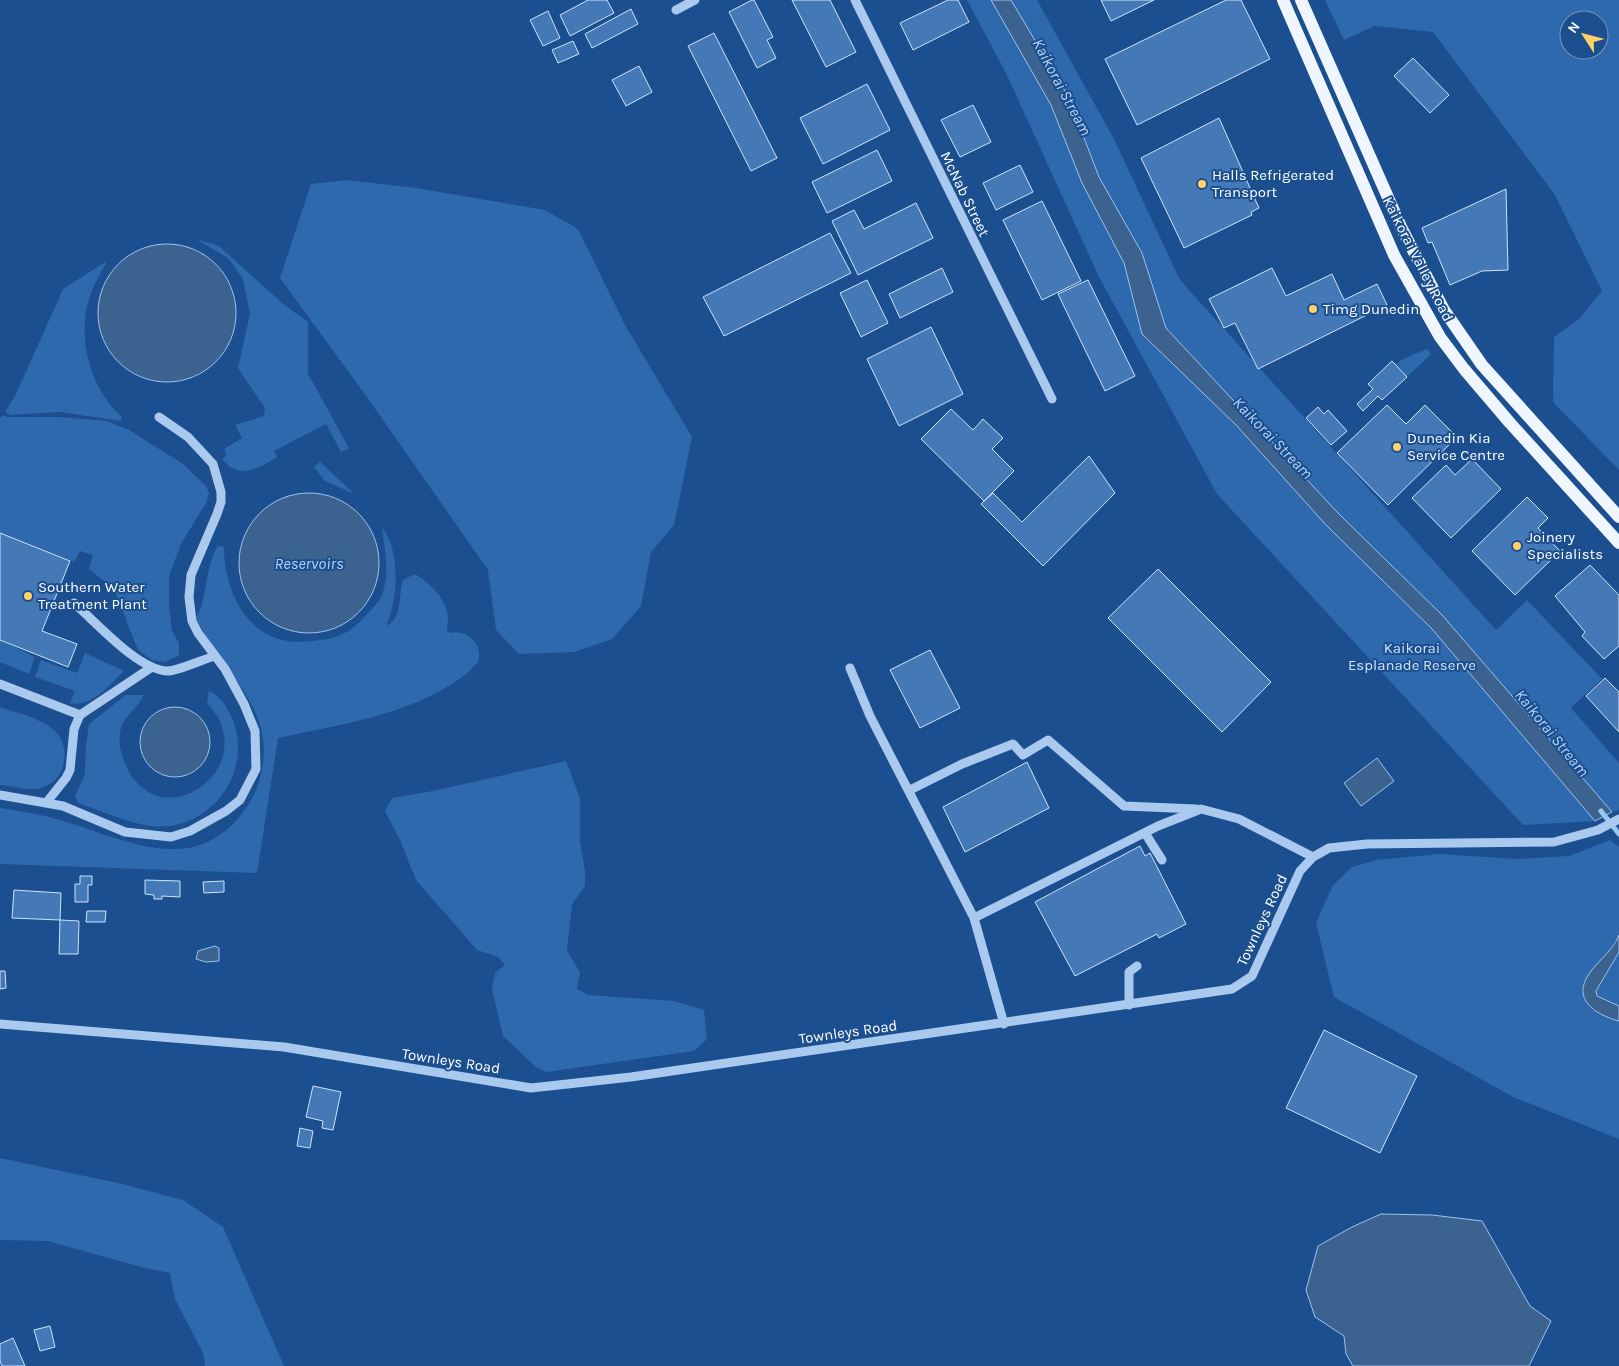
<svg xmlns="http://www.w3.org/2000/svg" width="1619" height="1366" font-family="Karla,sans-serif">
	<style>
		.green { fill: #2e69ad; fill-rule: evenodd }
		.water { fill: #3c6290; stroke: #9cc4f0 }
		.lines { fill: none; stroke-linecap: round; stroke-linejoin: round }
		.stream { stroke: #9cc4f0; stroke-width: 5 }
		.building { fill: #4478b7; stroke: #cfe3fa }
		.minor { stroke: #a9c9ee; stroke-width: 9 }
		.major { stroke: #f0f6ff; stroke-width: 12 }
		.poi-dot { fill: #ffd166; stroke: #1b4f8f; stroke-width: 2 }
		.labels { text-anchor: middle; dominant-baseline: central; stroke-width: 4; stroke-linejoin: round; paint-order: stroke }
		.poi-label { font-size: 15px; fill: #fff; stroke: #1b4f8f; text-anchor: start }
		.street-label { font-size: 15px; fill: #fff; stroke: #1b4f8f }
		.park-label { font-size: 15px; fill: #cfe3fa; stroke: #1b4f8f }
		.water-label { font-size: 16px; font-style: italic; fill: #b5d3f5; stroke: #1b4f8f }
	</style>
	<rect width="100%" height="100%" fill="#1b4f8f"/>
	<path class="green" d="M967,0h24l60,105 31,78 42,80 18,71 95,92 89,99 106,104 163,192 -72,4 -306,-331 -118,-217 -93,-204z
		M1011,0h26l77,139 66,141 316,350 31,-30 75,79 -31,29 48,55v47l-7,2 -169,-196 -105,-103 -172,-185 -24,-75 -43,-76 -31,-81z
		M1325,0h294v470l-66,-68 1,-65 25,-18 23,-28 -47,-96 -122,-163 -58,-6 -31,14zM1569,20h30v30h-30z
		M346,180l70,8 129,22 33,19 47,96 67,112 -18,88 -23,27 -10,54 -29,33 -38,13 -55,2 -23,-24 -8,-60 -124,-177 -84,-115 31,-94z
		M196,239l23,7 64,58 25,18v52l41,74 -8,4 -15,-28 -52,27 3,6c-18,11 -38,24 -55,2l5,-4 -3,-6 18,-11 -7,-13 29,-9 1,-8 -27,-40 12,-54 -7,-35 -15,-21z
		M107,261c-6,12 -13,23 -17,35 -14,40 0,92 31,120v5l-61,-9 -49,3 -6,-3 11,-18 47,-105z
		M1427,349l4,5 -24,23 -11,-13 7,-5z
		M3,415l4,2h53l46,4 23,9 54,34 23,22 3,7 -3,10 -25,41 -12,32v30l3,25 7,12v12l-14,7 -13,-2 -14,-10 -24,-61 -25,-20 4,-14 -13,-4 -6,11 -74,-29v-114z
		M320,462l30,28 4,4 -29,-13 -11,-14z
		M382,528c19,22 16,73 4,98 17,-8 12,-30 17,-46l12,-6c15,9 32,25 33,44 0,5 -1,8 -1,13l4,2c14,-4 31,10 28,26 -2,6 -12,15 -18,19 -55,38 -119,46 -183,60l-21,135 -257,-9v-56c20,3 40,6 60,12 68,20 138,61 188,-15 15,-24 20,-53 12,-80 -12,-40 -48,-69 -64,-108 10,-8 9,-53 22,-71l6,1c0,37 17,83 58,93 12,3 26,2 38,0 23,-2 35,-12 50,-29 3,-4 8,-8 10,-12 11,-23 5,-47 2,-71z
		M0,640l35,17 -6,17 -29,-12z
		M85,653l39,18c-13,13 -33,37 -54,32l5,-12 -40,-14 6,-17 36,13z
		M209,691c11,5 17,14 22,25 22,47 -10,103 -61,110 -30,4 -64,-14 -92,-23l-3,-7 10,-22 1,-29 3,-21 37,-29h17c-3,13 -21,20 -23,38 -2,13 2,25 8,37 37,69 137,-6 79,-67z
		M0,707c17,6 40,11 54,23 17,15 13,47 -8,56 -13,7 -32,0 -46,-1z
		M566,761l14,37v44l5,29v15l-13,18 -5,47 13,21 -3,17 11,6 86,6 30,9 3,29 -13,12 -148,21 -10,-5 -33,-31 -11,-47 3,-16 10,-8 -7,-8 -21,-7 -61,-70 -16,-40 -15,-29 7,-13 41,-7z
		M1610,840l9,7v88l-17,26 -10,9 -1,39 28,12v118l-106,-42 -179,-100 -18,-74 17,-38 19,-18 24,-7 64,-6 76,5 53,-3z
		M1619,952v54l-22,-10 -1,-5z
		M0,1158l118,25 65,17 40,27 61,139h-79l-2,-13 -28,-54 -5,-26 -29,-6 -93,-26 -48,-1z"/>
	<path class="water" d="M991,0h20l57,96 31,81 43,76 24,75 172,185 105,103 169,196 -17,9 -163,-192 -106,-104 -89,-99 -95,-92 -18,-71 -42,-80 -31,-78z
		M98 313a69 69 0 1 1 138 0a69 69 0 1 1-138 0Z
		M239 563a70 70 0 1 1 140 0a70 70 0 1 1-140 0Z
		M140 742a35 35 0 1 1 70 0a35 35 0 1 1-70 0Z
		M1377,758l17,23 -33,25 -17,-23z
		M1619,935v17l-23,39 1,5 22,10v15c-19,-5 -45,-18 -33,-42 8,-16 26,-26 33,-44z
		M215,946l4,2v13l-13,1 -10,-3 2,-8z
		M1381,1214l51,1 50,6 48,85 21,15 -22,45h-176l-7,-12 -2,-18 -29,-19 -9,-27 12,-44 34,-19z"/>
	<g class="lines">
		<path class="stream" d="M1601,811l18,23"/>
	</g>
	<path class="building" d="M588,0h19l7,13 -44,23 -10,-21z
		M752,0h2l19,37 -6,3 9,18 -19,10 -28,-56z
		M792,0h38l26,52 -30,15z
		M948,0h10l11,22 -56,28 -13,-27z
		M1101,0h53l-43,21z
		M1226,0h15l29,59 -133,66 -32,-66z
		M631,9l7,15 -46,24 -7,-14z
		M548,11l12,27 -17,8 -13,-26z
		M714,33l63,125 -26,13 -63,-125z
		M573,41l6,13 -21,9 -6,-13z
		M1413,58l36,37 -19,18 -36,-37z
		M639,66l13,26 -26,14 -14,-26z
		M867,84l23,46 -67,34 -23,-46z
		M973,105l18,37 -31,15 -19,-37z
		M1219,118l40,90 -8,4 1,3 -68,33 -43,-90z
		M877,150l15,31 -65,32 -15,-31z
		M1020,165l13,27 -37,18 -13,-27z
		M1506,189l2,81 -26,1 -32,14 -18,-43 -4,1 -6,-15z
		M1042,201l39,80 -39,19 -39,-80z
		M916,203l17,35 -75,37 -26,-54 22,-11 10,19z
		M830,233l21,40 -127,63 -21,-39z
		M942,268l11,24 -53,26 -11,-24z
		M1272,268l14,28 46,-22 12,26 33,-16 10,21 -129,64 -23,-46 -11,5 -15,-29z
		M867,280l21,43 -27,14 -21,-44z
		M1088,280l47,96 -30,15 -47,-97z
		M931,327l32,67 -64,32 -32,-67z
		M1392,361l15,16 -25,23 -4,-4 -15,15 -6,-7 16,-15 -5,-5z
		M1387,405l19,19 19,-19 32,32 -69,68 -51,-52z
		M1318,407l6,7 4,-4 19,21 -16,14 -25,-27z
		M951,409l22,21 10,-11 20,19 -11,11 22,22 -30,30 -63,-62z
		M1089,456l26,37 -72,73 -62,-62 12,-11 29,29z
		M1472,459l29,30 -50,49 -39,-40 34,-33 9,10z
		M1527,497l21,21 -10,10 22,23 -45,44 -43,-44z
		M0,533l70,28 -28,70 35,13 -9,23 -68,-27z
		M1590,565l29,30v51l-15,13 -22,-23 3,-4 -30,-36z
		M1158,569l113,113 -49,50 -114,-114z
		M930,650l30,58 -40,20 -30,-58z
		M1605,678l14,14v40l-33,-36z
		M1027,762l22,46 -84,44 -22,-45z
		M1140,846l5,10 5,-3 36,71 -27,14 -2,-4 -82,42 -40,-74z
		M80,876h12v9h-4v17h-13v-18h5z
		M145,880l35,1v16l-18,-1v3h-8v-4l-9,-1z
		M224,881v11l-20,1 -1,-11z
		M14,890l47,3 -1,27 -48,-2z
		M87,911h19l-1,11h-19z
		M60,920l19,1 -1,33h-19z
		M0,971h5l1,17 -6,1z
		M1324,1030l93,46 -37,77 -94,-45z
		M313,1086l28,6 -8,38 -11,-2 1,-7 -17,-4z
		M300,1128l13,3 -3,17 -13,-2z
		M50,1326l5,21 -15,4 -6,-21z
		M13,1338l12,28h-23l-2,-5v-17z"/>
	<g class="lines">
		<path class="minor" d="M855,0l197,399
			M676,10l19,-10
			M74,603c23,20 63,66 93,68 12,0 36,-12 48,-15
			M850,668l20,48 104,202 30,106
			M0,684l80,31
			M910,790l52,-26 51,-20 10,11 25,-15 76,66 72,3
			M0,795l63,11 62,26 46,5 19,-6 36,-20 14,-11 16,-31 -1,-38 -11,-27 -19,-35 -27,-36 -6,-12 -3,-24 2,-22 26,-61 4,-12v-10l-8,-28 -25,-27 -29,-20
			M46,803l20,-25 4,-8 4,-41 6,-14 72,-48
			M1145,833l17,27
			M974,918l184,-92 43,-17 38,10 74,38
			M1129,1005v-33l8,-6
			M0,1024l284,23 247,41 100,-11 601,-88 20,-13 48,-105 13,-14 16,-9 38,-4 187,-2 44,-12 21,-11"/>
		<path class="major" d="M1283,0l111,255 46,82 24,32 46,54 109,120
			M1301,0l100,227 43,83 38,55 137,152"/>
	</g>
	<g class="poi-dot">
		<circle cx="1202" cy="184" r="5"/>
		<circle cx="1313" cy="309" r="5"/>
		<circle cx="1397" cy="447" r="5"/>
		<circle cx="1517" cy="546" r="5"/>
		<circle cx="28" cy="596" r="5"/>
	</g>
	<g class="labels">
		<g class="poi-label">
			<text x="1212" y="175">Halls Refrigerated<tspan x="1212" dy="17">Transport</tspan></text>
			<text x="1323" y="309">Timg Dunedin</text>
			<text x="1407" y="438">Dunedin Kia<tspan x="1407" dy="17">Service Centre</tspan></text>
			<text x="1527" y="537">Joinery<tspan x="1527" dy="17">Specialists</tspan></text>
			<text x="38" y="587">Southern Water<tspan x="38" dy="17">Treatment Plant</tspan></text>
		</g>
		<g class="street-label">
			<text transform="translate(965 194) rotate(64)">McNab Street</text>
			<text transform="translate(1418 259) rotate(63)">Kaikorai Valley Road</text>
			<text transform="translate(1262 920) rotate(-65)">Townleys Road</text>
			<text transform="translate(848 1032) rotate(-8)">Townleys Road</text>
			<text transform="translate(451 1061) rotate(9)">Townleys Road</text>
		</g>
		<g class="park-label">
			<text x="1412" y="648">Kaikorai<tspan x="1412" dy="17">Esplanade Reserve</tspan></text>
		</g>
		<g class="water-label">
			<text transform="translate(1062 87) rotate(62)">Kaikorai Stream</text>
			<text transform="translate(1273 438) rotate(46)">Kaikorai Stream</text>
			<text x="309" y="563">Reservoirs</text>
			<text transform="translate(1552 733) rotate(51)">Kaikorai Stream</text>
		</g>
	</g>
	<g transform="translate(1584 35) rotate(306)"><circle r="24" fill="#1b4f8f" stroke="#7695bc"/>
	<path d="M0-4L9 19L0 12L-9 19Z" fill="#ffd166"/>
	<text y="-8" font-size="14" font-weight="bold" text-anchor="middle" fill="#ffffff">N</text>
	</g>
</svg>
